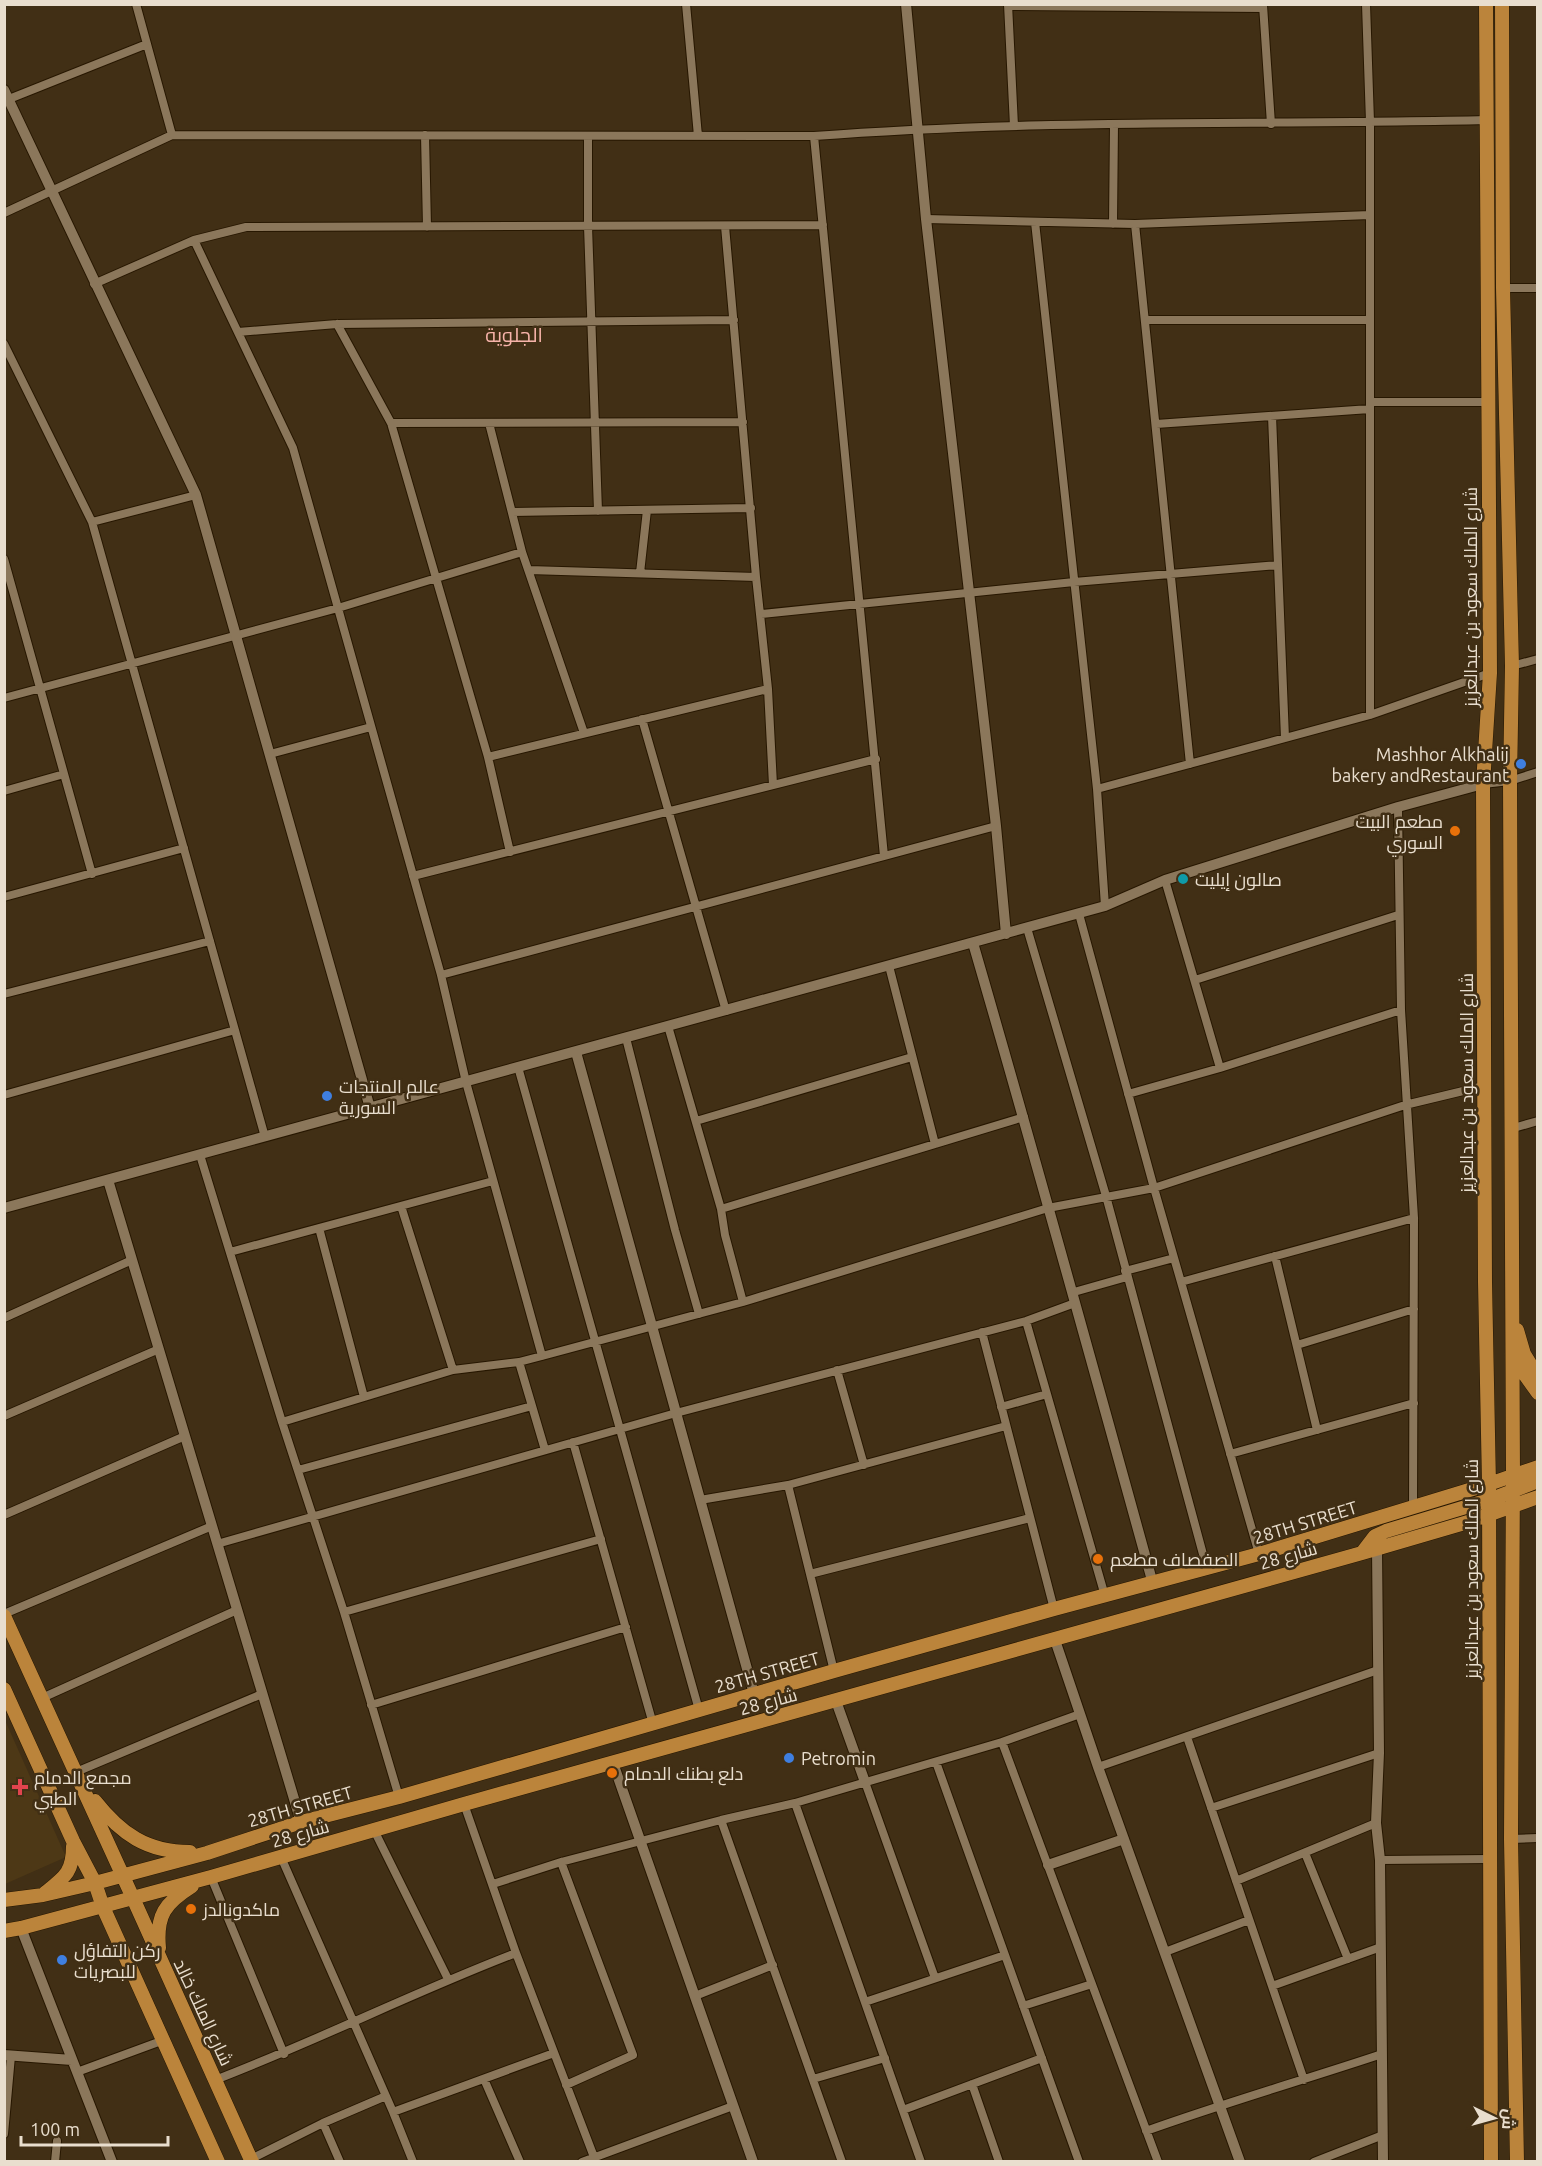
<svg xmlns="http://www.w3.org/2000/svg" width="1542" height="2166" font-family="Ubuntu,Cairo,sans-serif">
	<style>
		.built { fill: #4d3816 }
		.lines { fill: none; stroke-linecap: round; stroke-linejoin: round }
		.minor-casing { stroke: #271700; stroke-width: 10 }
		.tertiary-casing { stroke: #271700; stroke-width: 12 }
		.primary-casing { stroke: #271700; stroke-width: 15 }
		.minor { stroke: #8b775b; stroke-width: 8 }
		.tertiary { stroke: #8b775b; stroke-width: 10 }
		.primary { stroke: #bb843b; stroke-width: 14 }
		.shop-dot { fill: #3f7fe0; stroke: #412f15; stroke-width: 2 }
		.food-dot { fill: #e8710a; stroke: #412f15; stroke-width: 2 }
		.culture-dot { fill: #0f9aa8; stroke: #412f15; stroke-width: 2 }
		.health-dot { fill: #e0444e; stroke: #412f15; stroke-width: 2 }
		.labels { text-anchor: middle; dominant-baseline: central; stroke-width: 5; stroke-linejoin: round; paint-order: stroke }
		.street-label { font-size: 18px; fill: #e9dece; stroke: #412f15 }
		.poi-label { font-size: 18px; fill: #e9dece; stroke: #412f15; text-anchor: start }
		.neighbourhood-label { font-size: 20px; fill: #f6b3a9; stroke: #412f15 }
	</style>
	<rect width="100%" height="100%" fill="#412f15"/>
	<path class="built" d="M4,1718l62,139 -61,27h-1z"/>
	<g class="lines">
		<defs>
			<path id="minor" d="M136,4l36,131
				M686,4l12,132
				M1008,4l6,122
				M1366,4l4,118v593
				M1263,5l8,119
				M1008,6l255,2
				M9,99l138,-55
				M425,135l2,92
				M588,136v90l10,285
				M814,136l70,720
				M4,213l168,-78 642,1c224,-17 449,-11 673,-16
				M926,219l209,5 235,-9
				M1035,222l62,567 8,117
				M1113,224l1,-100
				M1135,224l55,540
				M725,226l31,351 12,112 5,96
				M194,240l99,208 148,527 25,107 76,274 201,-54 305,-94 106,-20 251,-83 79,-19
				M94,284l100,-44 52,-13 577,-2
				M1503,288h35
				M1145,320h225
				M337,324l54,99 97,334 22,95
				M238,332l99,-8 397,-4
				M4,344l88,178 173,615
				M1370,402h118
				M1272,416l13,322
				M391,423l352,-1
				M489,423l33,129 62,181
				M1156,424l214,-15
				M512,512l239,-4
				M92,522l104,-27
				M4,559l88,315
				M529,570l227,7
				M640,573l7,-63
				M761,614l313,-32 204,-17
				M1512,666l26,-7
				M4,698l334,-90 184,-56
				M642,719l84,292
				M270,754l101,-27
				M488,757l280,-68
				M1483,784l27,-3 28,-9
				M1097,789l273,-74 120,-42
				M4,791l60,-17
				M1398,807l3,203 13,208 -1,290
				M413,876l463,-117
				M1165,880l55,188
				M4,897l180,-49
				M1079,914l75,274 105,366
				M1027,928l79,268 101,373
				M889,966l46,178
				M441,975l555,-149
				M1195,980l203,-65
				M4,994l206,-53
				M668,1026l53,183 303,-92
				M626,1038l49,192 24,84
				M518,1067l181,643
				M1128,1094l92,-26 181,-58
				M4,1095l231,-65
				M696,1121l216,-64
				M1510,1129l28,-8
				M200,1155l82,267 171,-52 66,-8 23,-6
				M401,1206l52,164
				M721,1209l4,26 18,67
				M319,1228l45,169
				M230,1252l263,-71
				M1275,1256l42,174
				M1125,1271l49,-13
				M1181,1282l233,-64
				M1074,1292l53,-15
				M4,1318l128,-58
				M1026,1321l79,275
				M982,1332l72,277
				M1297,1345l117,-36
				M519,1362l26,88
				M837,1370l27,95
				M1001,1407l46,-13
				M4,1416l155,-67
				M282,1422l62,190 55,185
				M573,1442l80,282
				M1230,1454l184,-51
				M298,1470l234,-64
				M700,1500l88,-15
				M4,1515l181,-79
				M217,1544l459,-131 350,-92 49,-18
				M810,1574l220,-56
				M344,1612l257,-73
				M4,1614l208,-88
				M834,1671l-46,-186 218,-59
				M42,1698l195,-88
				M371,1705l255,-78
				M1187,1737l117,343
				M1002,1742l156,420
				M936,1762l143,400
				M1098,1767l280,-97
				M76,1772l186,-78
				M865,1782l70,196
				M795,1803l126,359
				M464,1804l52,149 78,204
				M1211,1808l168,-55
				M721,1820l121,342
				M374,1830l74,149
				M1511,1839l27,-1
				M1305,1853l43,106
				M281,1857l105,239
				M1380,1860l109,-1
				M561,1862l72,193 -67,30
				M211,1877l73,177
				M1236,1881l140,-58
				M493,1884l68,-22 160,-42 74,-17 207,-61 78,-28
				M1165,1952l84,-32
				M1272,1986l109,-39
				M695,1996l78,-31
				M865,2002l140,-47
				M1023,2006l69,-22
				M77,2072l87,-32
				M484,2079l36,83
				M813,2079l72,-21
				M215,2080c102,-39 199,-88 301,-127
				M972,2084l27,78
				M903,2110l139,-52
				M393,2112l20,50
				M323,2123l17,39
				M1146,2131c78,-28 158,-51 236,-77
				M4,2134l7,-78
				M251,2159l72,-36 63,-27 7,16 161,-59
				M55,2162l2,-21
				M582,2162l151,-56
				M1314,2162l69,-27"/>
			<path id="tertiary" d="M906,4l20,215 70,607 10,108
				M4,90l192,405 174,613
				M973,943c62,213 121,427 180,641
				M576,1052l178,642
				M108,1180l193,642
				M4,1208l1101,-302 60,-26 233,-73 85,-23
				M1377,1548l2,205 -3,70 4,37 3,302
				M1055,1640l43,127 142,395
				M836,1701l29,81
				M613,1763l140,399
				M1048,1865l76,-26
				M21,1928l91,234
				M4,2055l68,5"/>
			<path id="primary" d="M1486,4l4,669 -7,111 2,498 4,202 2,678
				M1502,4l1,284 9,378 -2,115 3,694 -2,364 6,323
				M1517,1330l7,24 14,23
				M1513,1358l25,35
				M1362,1553l13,-17 11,-5 103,-31 49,-19
				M4,1616c84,181 166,364 248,546
				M4,1689l69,152 22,42 8,24 115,255
				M95,1801c26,33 52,51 95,51
				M45,1893c20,-16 28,-21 28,-47
				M4,1900l39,-5 52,-12 112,-30 94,-31 98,-25 435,-126 220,-62 205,-55 230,-70 49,-17
				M4,1931l17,-3 190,-51 253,-73 898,-251 106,-31 70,-25
				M159,1948c-3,-33 6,-45 33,-62"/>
		</defs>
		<use href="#minor" class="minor-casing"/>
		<use href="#tertiary" class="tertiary-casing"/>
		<use href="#primary" class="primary-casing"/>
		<use href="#minor" class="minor"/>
		<use href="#tertiary" class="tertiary"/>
		<use href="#primary" class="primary"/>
	</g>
	<g class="shop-dot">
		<circle cx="1521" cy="764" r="6"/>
		<circle cx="327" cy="1096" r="6"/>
		<circle cx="789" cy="1758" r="6"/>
		<circle cx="62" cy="1960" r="6"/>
	</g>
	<g class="food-dot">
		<circle cx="1455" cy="831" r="6"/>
		<circle cx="1098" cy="1559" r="6"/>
		<circle cx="612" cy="1773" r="6"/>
		<circle cx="191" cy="1909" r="6"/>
	</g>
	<circle class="culture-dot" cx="1183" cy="879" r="6"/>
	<path class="health-dot" d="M17 1778h6v6h6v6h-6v6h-6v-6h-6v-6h6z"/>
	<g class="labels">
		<g class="street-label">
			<text transform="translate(1470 597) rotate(-90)">شارع الملك سعود بن عبدالعزيز</text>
			<text transform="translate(1466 1083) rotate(-90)">شارع الملك سعود بن عبدالعزيز</text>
			<text transform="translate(1305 1522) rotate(-17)">28TH STREET</text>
			<text transform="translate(1288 1555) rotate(-16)">شارع 28</text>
			<text transform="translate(1471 1569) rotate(-90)">شارع الملك سعود بن عبدالعزيز</text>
			<text transform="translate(767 1672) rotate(-16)">28TH STREET</text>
			<text transform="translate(768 1701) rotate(-15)">شارع 28</text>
			<text transform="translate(300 1806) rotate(-16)">28TH STREET</text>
			<text transform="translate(300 1833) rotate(-16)">شارع 28</text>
			<text transform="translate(204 2012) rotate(65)">شارع الملك خالد</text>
		</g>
		<g class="poi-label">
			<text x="1509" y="754" text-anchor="end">Mashhor Alkhalij<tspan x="1509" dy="21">bakery andRestaurant</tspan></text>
			<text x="1443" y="821" text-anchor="end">مطعم البيت<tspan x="1443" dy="21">السوري</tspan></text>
			<text x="1195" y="879">صالون إيليت</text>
			<text x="339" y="1086">عالم المنتجات<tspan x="339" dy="21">السورية</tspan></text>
			<text x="1110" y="1559">الصفصاف مطعم</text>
			<text x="801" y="1758">Petromin</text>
			<text x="624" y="1773">دلع بطنك الدمام</text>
			<text x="34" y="1777">مجمع الدمام<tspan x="34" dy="21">الطبي</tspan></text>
			<text x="203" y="1909">ماكدونالدز</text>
			<text x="74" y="1950">ركن التفاؤل<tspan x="74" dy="21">للبصريات</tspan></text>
		</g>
		<g class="neighbourhood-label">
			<text x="514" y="334">الجلوية</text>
		</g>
	</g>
	<rect width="1542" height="2166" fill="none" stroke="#e9dece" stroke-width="12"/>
	<g transform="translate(1494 2118) rotate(95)" stroke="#412f15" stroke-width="4.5" paint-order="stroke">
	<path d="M0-4.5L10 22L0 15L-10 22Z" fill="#e9dece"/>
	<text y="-9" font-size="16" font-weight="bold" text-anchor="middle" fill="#e9dece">ش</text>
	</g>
	<path d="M21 2136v9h147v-9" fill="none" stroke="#e9dece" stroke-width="3"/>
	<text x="30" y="2136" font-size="18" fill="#e9dece" stroke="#412f15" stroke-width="4.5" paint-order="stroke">100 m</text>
</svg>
